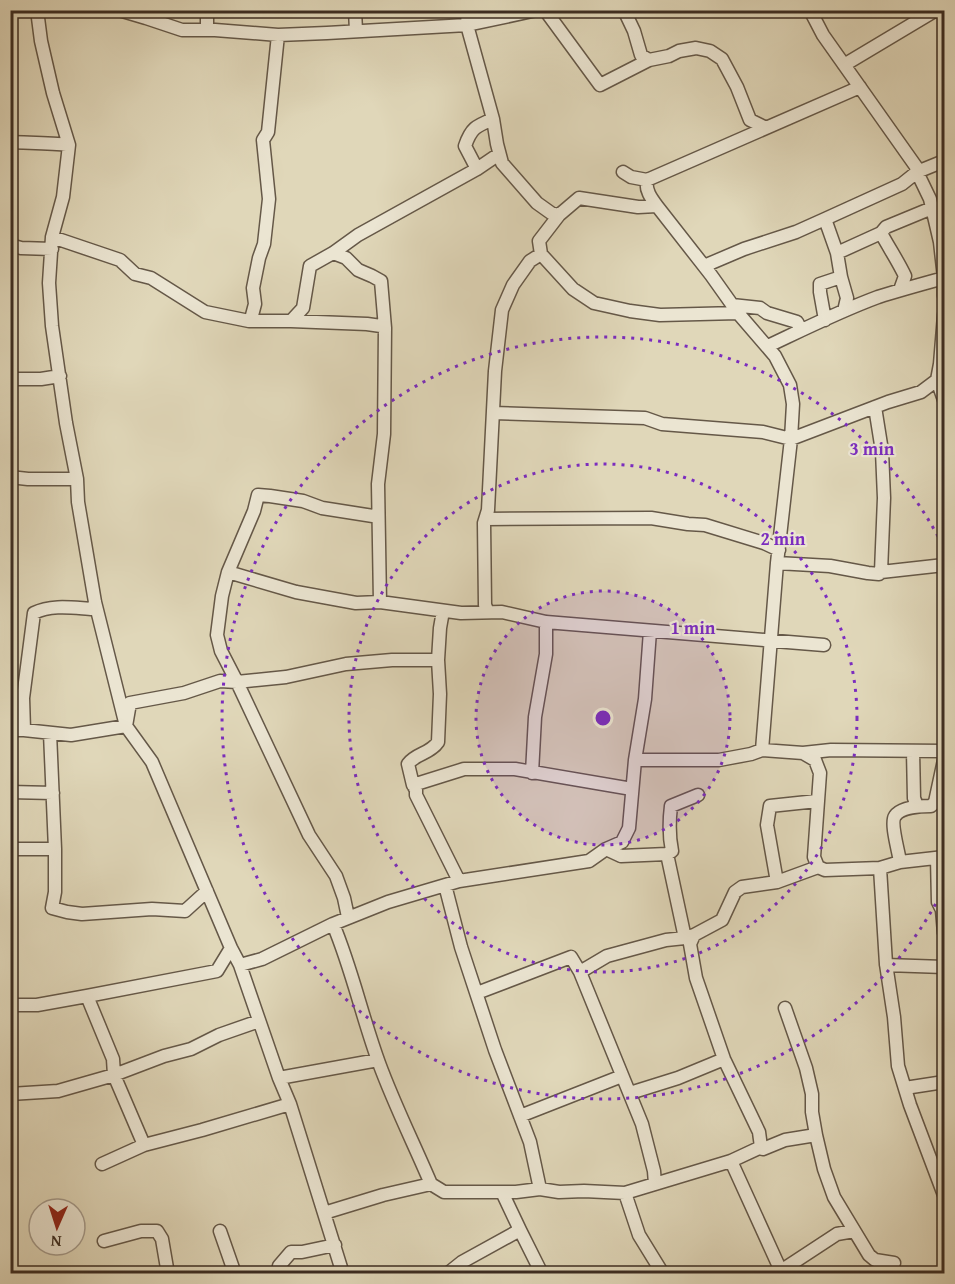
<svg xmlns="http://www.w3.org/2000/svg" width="955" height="1284" font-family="'Gentium Book Plus',serif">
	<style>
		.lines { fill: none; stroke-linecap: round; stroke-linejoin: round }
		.minor-casing { stroke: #655848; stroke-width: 15 }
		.minor { stroke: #ebe5d2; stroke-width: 12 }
		.ring { fill: none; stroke: #7b2cbf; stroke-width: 3; stroke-dasharray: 3 6 }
		.centre { fill: #7b2cbf; stroke: #ebe5d2; stroke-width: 3 }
		.ring-label { font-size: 18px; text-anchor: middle; font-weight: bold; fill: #7b2cbf; stroke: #ebe5d2; stroke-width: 4.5; stroke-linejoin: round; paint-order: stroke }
	</style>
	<rect width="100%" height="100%" fill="#e0d7b9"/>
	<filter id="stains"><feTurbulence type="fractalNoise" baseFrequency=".00333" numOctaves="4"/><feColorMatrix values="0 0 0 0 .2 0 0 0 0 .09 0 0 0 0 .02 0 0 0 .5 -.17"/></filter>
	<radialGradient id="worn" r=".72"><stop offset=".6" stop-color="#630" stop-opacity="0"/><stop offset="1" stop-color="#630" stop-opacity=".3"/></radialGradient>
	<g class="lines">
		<defs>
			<path id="minor" d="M37,10l4,31 12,52 16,52 -6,52 -11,40 -3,46 3,43 14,97 11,56 1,23 17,100 31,124 26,36 79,186 9,17 39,113 11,26 53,170
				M119,10l27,8 36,12h33l63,5 49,-2 140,-8 70,-15
				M207,10v20
				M355,10l1,21
				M468,10l-1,15 26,94 4,25 5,19 35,40 14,10 8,2
				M545,10l55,75 49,-25 20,-4 10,-5 17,-3 14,3 12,8 15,28 13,33 16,8
				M624,10l10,21 7,24 8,5
				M810,10l13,25 94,133v4l13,27 10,43 4,36v18
				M844,65l92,-55
				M10,142c20,1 40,1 59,3
				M477,169l-12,-23c6,-18 11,-20 28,-27
				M623,172l8,5 16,3 213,-93
				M647,180c-2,10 4,18 10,26l54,69 27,38 37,43 15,29 3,19 -2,35 -14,124 -15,187
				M657,206l-19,1 -59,-9 -20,17 -20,26 2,13 32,35 21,14 36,8 30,4 78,-2
				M825,219l12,34 4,24 6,21 -3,13
				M881,233c8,15 17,28 24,43l-5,14
				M52,237l68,23 15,14 16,4 54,34 44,9h42l76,3 14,2 4,2
				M10,245l11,3 31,1
				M333,253l13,5 12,12 14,6 9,5 4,47 -1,106 -6,50 2,118
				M837,253l44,-20 5,-6 46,-19
				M704,266l40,-17 52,-17 29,-13 77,-35 15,-12 27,-11
				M732,305l28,3 7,5 30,9 4,8
				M825,320l-5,-28v-8l21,-7
				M249,321l2,-2 4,-15 -2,-16 6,-30 5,-14 5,-45 -6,-59 5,-8 10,-97
				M291,321l12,-13 7,-42 23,-13 25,-18 119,-66 22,-15
				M768,346c36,-17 72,-35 110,-49 22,-7 44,-13 66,-19
				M10,379h31l19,-3
				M937,380l7,20
				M875,407l7,44 2,47 -3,74
				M493,413l152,5 17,6 101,8 28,7 97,-37 33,-10 16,-12 3,-16 4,-49
				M10,477l18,2h49
				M486,519l165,-1 37,6 17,1 59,18 15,7
				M777,563l53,3 38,7 11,1 2,-2 63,-7
				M228,572l68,20 60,11 24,-1 81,11 41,-1 44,10 278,23
				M488,612l-3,-7 -1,-82 4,-13 7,-139 7,-61 11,-25 17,-24 11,-7
				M10,730h14l47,5 55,-9 4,-23 54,-10 36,-12 17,1 49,-5 60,-13 46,-4h46
				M24,730l-1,-32 11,-85c18,-9 40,-5 59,-4l2,-7
				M50,733l5,116v43l-3,16 15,4 15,2 70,-5 33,2 22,-20
				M913,751l1,47 3,8
				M803,753l28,-3 113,1
				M635,760h84l32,-6 11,-4 41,3 12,7 5,13 -6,84 4,10
				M532,773l3,-56 11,-63v-32
				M413,785l-5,-21c8,-11 22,-10 30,-22l2,-48 -2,-34 2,-32 3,-17
				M10,792l43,1
				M10,849h45
				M606,849l15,7 46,-2
				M937,858l1,44 4,8 2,23
				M900,862c-1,-9 -10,-39 -5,-46 6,-9 26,-10 36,-10l4,-4 9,-42
				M880,868l6,96 8,53 4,49 12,39 34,90
				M459,881l-43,-86v-5l-3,-5 51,-16h51l117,20
				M777,882l-10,-57 3,-19 47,-5
				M445,885l16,62 34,103 35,92 10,47
				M348,917l-4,-19 -8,-22 -27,-41 -72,-153 -16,-31 -4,-16 5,-39 6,-24 26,-61 4,-16 12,1 33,5 19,7 51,8 5,-1
				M333,924c19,45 29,93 46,139 15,41 35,81 52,121
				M694,935l-4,9 6,34 28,81 35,73 2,15
				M685,938l-18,-84 5,-3c-3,-15 -3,-29 -1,-45l27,-11
				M240,965l22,-6 71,-35 55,-22 71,-21 130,-20 17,-12 16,-7 7,-14 6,-68 10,-61 5,-68
				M886,965l58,2
				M580,972l27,-16 59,-16 19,-2 9,-3 28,-15 13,-28 7,-5 35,-5 41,-15 7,3 55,-2 20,-6 44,-5
				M477,993l94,-36 9,15 62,152 12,47 1,13
				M87,996l26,63 1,16 30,70
				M10,1005h27l50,-9 130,-25 14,-23
				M785,1008l21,60 6,26v18l4,23 8,34 10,28 35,58 6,5 19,3
				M279,1078l99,-18
				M905,1088l39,-6
				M630,1093l48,-15 46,-19
				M10,1094l48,-3 56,-16 50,-19 27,-7 28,-14 40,-14
				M520,1116l102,-40
				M731,1161l50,110
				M102,1164l42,-19 58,-15 88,-26
				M502,1192l18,38 22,44
				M625,1193l14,42 24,39
				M324,1213l59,-18 48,-11 13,8h72l24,-3 19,3 25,-1 41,2 106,-32 30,-14 2,2 22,-9 31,-5
				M220,1231l15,43
				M104,1241l37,-10h16l5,8 6,35
				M278,1274l1,-8 12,-14h11l33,-7
				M447,1274l15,-12 58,-32
				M776,1274l61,-40 17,-3"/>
		</defs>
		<use href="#minor" class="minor-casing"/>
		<use href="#minor" class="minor"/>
	</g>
	<circle cx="603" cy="718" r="127" fill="#7b2cbf" fill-opacity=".12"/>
	<g class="ring">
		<circle cx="603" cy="718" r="127"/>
		<circle cx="603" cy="718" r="254"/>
		<path d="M944 888A381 381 0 1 1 944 548"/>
	</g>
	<circle cx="603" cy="718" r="9" class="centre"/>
	<g class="ring-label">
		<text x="872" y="455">3 min</text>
		<text x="783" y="545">2 min</text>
		<text x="693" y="634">1 min</text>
	</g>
	<rect width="955" height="1284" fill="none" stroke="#e0d7b9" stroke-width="36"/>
	<rect x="12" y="12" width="931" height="1260" fill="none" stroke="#3c2d22" stroke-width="3"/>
	<rect x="18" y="18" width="919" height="1248" fill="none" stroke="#3c2d22" stroke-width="1.5"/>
	<g transform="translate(57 1227) rotate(183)"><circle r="28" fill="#ebe5d2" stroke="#a59b8c" stroke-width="1.5"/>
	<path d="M0-4.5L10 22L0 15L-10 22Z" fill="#8f2418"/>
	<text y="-9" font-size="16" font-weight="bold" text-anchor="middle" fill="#3c2d22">N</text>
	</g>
	<rect width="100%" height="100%" filter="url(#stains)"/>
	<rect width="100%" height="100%" fill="url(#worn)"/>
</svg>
